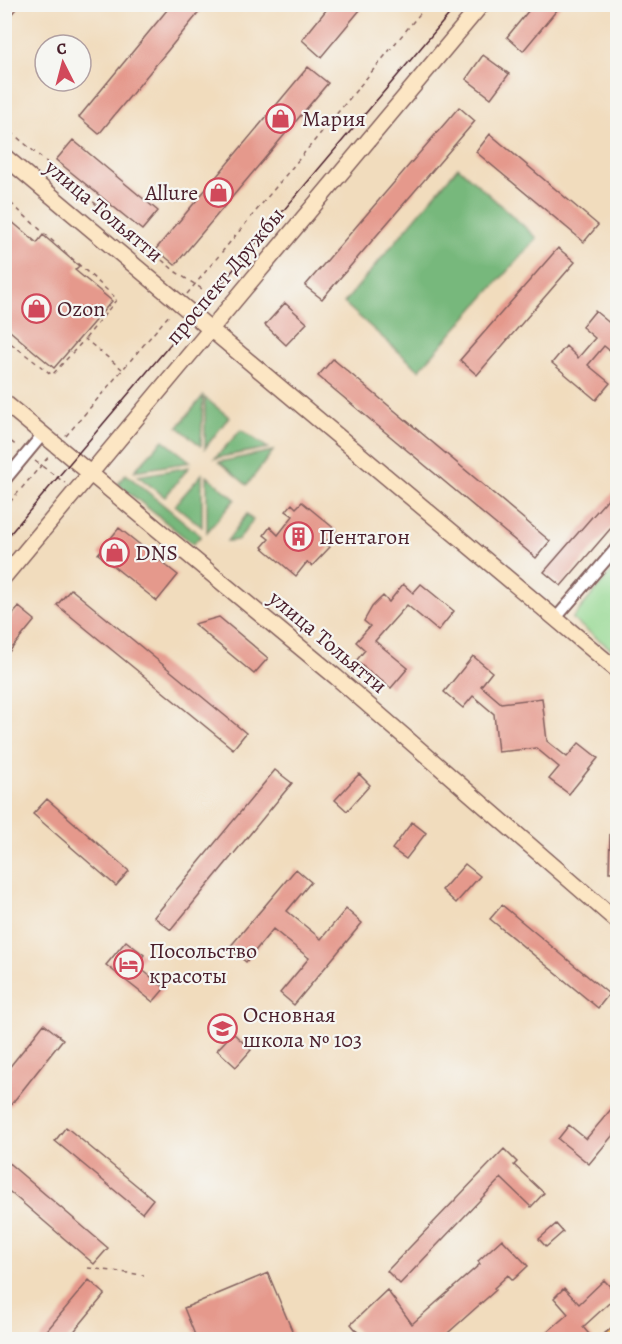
<svg xmlns="http://www.w3.org/2000/svg" width="622" height="1344" font-family="Alegreya,serif">
	<style>
		.green { fill: #94d891; stroke: #6f7c5e; stroke-width: 1.5 }
		.forest { fill: #77b87b; stroke: #606c53; stroke-width: 1.5 }
		.building { fill: #e5998c }
		.lines { fill: none; stroke-linecap: round; stroke-linejoin: round }
		.street-casing { stroke: #84615e; stroke-width: 14 }
		.secondary-casing { stroke: #84615e; stroke-width: 18 }
		.primary-casing { stroke: #84615e; stroke-width: 20 }
		.path { stroke: #84615e; stroke-width: 1.5; stroke-dasharray: 4.5 4.5; stroke-linecap: butt }
		.street { stroke: #fff; stroke-width: 10 }
		.secondary { stroke: #fce6c4; stroke-width: 15 }
		.primary { stroke: #f7c06c; stroke-width: 16 }
		.tram { stroke: #4a1f2b; stroke-width: 1.5 }
		.labels { text-anchor: middle; dominant-baseline: central; stroke-width: 4.5; stroke-linejoin: round; paint-order: stroke }
		.poi-label { font-size: 22px; fill: #4a1f2b; stroke: #f6f6f2; text-anchor: start }
		.street-label { font-size: 22px; fill: #4a1f2b; stroke: #f6f6f2 }
	</style>
	<rect width="100%" height="100%" fill="#f6f6f2"/>
	<filter id="ink" filterUnits="userSpaceOnUse"><feTurbulence type="fractalNoise" baseFrequency=".0167" numOctaves="2"/><feDisplacementMap in="SourceGraphic" scale="12" xChannelSelector="R" yChannelSelector="G"/><feConvolveMatrix kernelMatrix="1 2 1 2 8 2 1 2 1" color-interpolation-filters="sRGB"/></filter>
	<filter id="wash" filterUnits="userSpaceOnUse"><feTurbulence type="fractalNoise" baseFrequency=".008" numOctaves="4" result="noise"/><feDisplacementMap in="SourceGraphic" scale="24" xChannelSelector="R" yChannelSelector="G"/><feGaussianBlur stdDeviation="1.35" result="paint"/><feColorMatrix in="noise" values="0 0 0 0 0 0 0 0 0 0 0 0 0 0 0 0 0 1.4 0 .05"/><feComposite in="paint" operator="in"/></filter>
	<g filter="url(#wash)">
		<rect width="100%" height="100%" fill="#f1dcbd"/>
		<path class="green" d="M617,565l1,83 -4,3 -42,-32z"/>
		<path class="forest" d="M458,167l79,71 -118,132 -75,-67z
			M203,396l-2,50 -23,-19z
			M205,398l24,19 -24,31z
			M241,430l27,18 -53,10z
			M163,440l28,22 -57,9z
			M273,451l-26,34 -28,-23z
			M189,467l-24,30 -27,-21z
			M126,474l75,62 -8,8 -75,-60z
			M202,474v53l-27,-22z
			M207,476l28,23 -28,33z
			M247,514l6,6 -15,20 -11,1z"/>
		<g id="blocks">
			<path class="building" d="M4,4h16l-16,19z
				M172,4h34l-107,130 -20,-17z
				M331,4h34l-44,53 -19,-17z
				M534,4h28l-39,47 -16,-14z
				M483,55l26,19 -18,24 -25,-19z
				M308,67l20,16 -153,182 -19,-16z
				M459,107l16,14 -153,178 -17,-13z
				M490,134l108,91 -14,17 -108,-90z
				M73,140l85,71 -16,19 -86,-70z
				M4,215l33,28 6,-8 36,31 -4,4 37,31 -58,67 -50,-42z
				M558,248l17,14 -98,113 -17,-15z
				M285,303l22,20 -21,22 -21,-20z
				M595,311l23,19v27l-14,-11 -16,19 22,18 -14,17 -44,-37 14,-17 12,12 17,-20 -13,-11z
				M333,359l217,182 -14,17 -218,-182z
				M618,487v33l-57,66 -17,-14z
				M302,502l34,28 -11,13 5,4 -18,19 -5,-4 -11,14 -34,-29 7,-8 -5,-4 6,-8 8,8 15,-19 -7,-5 6,-7 4,4z
				M119,528l59,47 -21,26 -59,-47z
				M403,584l10,9 8,-9 33,27 -16,20 -31,-26 -32,36 33,27 -17,20 -35,-27 9,-11 -9,-8 14,-16 -6,-5 8,-14 11,-11 6,6z
				M71,589l175,144 -13,16 -176,-144z
				M19,607l16,13 -31,38v-33z
				M219,617l49,41 -14,16 -60,-50z
				M473,656l19,16 -11,14 20,17 41,-5 5,43 20,16 12,-14 19,15 -29,36 -20,-15 10,-12 -23,-19 -38,4 -4,-38 -21,-18 -10,12 -19,-16z
				M275,770l17,13 -121,147 -17,-13z
				M359,774l11,11 -23,26 -12,-11z
				M47,799l82,72 -13,15 -83,-72z
				M412,822l14,11 -20,26 -14,-10z
				M610,834h8v38h-9z
				M465,864l15,12 -24,27 -14,-13z
				M296,869l15,13 -24,29 34,28 25,-30 16,14 -68,82 -14,-12 29,-35 -36,-29 -27,33 -17,-14z
				M502,905l107,89 -11,14 -108,-89z
				M126,941l18,14 -8,10 29,23 -12,14 -47,-37z
				M44,1024l19,15 -53,67 -6,-4v-28z
				M233,1033l18,17 -15,17 -19,-17z
				M618,1101v28l-29,35 -31,-25 11,-14 17,14z
				M66,1127l87,72 -11,14 -87,-72z
				M504,1149l13,13 -3,3 30,28 -13,14 -30,-29 -101,106 -13,-13z
				M4,1159l104,89 -14,16 -90,-77z
				M556,1224l7,8 -17,15 -7,-8z
				M502,1239l26,27 -15,14 -5,-5 -14,13 2,2 -56,50h-76l-13,-16 36,-34 25,34 68,-60 -2,-3z
				M268,1273l28,67h-99l-13,-32z
				M89,1280l16,14 -38,46h-28z
				M604,1280l14,15 -35,32 11,13h-56l30,-26 -14,-16 10,-10 15,16z"/>
		</g>
	</g>
	<g filter="url(#ink)">
		<use href="#blocks" fill-opacity="0" stroke="#84615e" stroke-width="1.5"/>
		<g class="lines">
			<defs>
				<path id="street" d="M4,481l39,-47
					M556,618l62,-72"/>
				<path id="secondary" d="M4,156l614,515
					M4,402l332,275 282,245
					M4,577l478,-573"/>
				<path id="primary" d="M611,1340l7,-6"/>
			</defs>
			<use href="#street" class="street-casing"/>
			<use href="#secondary" class="secondary-casing"/>
			<use href="#primary" class="primary-casing"/>
			<path class="path" d="M4,126l172,146 26,17
				M4,197l113,102 -32,40
				M187,294l241,-290
				M4,338l48,37 33,-36 37,30
				M4,436l14,11
				M66,436l104,-122
				M35,461l30,22
				M4,509l46,-54
				M88,1268l56,7"/>
			<use href="#street" class="street"/>
			<use href="#secondary" class="secondary"/>
			<use href="#primary" class="primary"/>
			<path class="tram" d="M4,541l454,-537"/>
		</g>
	</g>
	<defs>
		<symbol id="shop-ring" viewBox="-11 -11 22 22"><circle r="9.5" fill="#f6f6f2" stroke="#d1495b" stroke-width="1.5"/><path d="M-5-2.5h2.3a2.7 3.5 0 0 1 5.4 0H5L5.5 6h-11ZM-1.5-2.5h3a1.5 2.3 0 0 0-3 0Z" fill="#d1495b"/></symbol>
		<symbol id="building-ring" viewBox="-11 -11 22 22"><circle r="9.5" fill="#f6f6f2" stroke="#d1495b" stroke-width="1.5"/><path d="M-4-6H4V6H1V3H-1V6H-4ZM-2.5-4.3h1.7v1.8h-1.7ZM.8-4.3h1.7v1.8H.8ZM-2.5-1h1.7V.8h-1.7ZM.8-1h1.7V.8H.8Z" fill="#d1495b"/></symbol>
		<symbol id="hotel-ring" viewBox="-11 -11 22 22"><circle r="9.5" fill="#f6f6f2" stroke="#d1495b" stroke-width="1.5"/><path d="M-6-4.5h1.5V1H6V5H4.5V3h-9V5H-6ZM-4 0a1.8 1.8 0 1 1 3.6 0ZM.5 0V-2.5h3Q6-2.5 6 0Z" fill="#d1495b"/></symbol>
		<symbol id="school-ring" viewBox="-11 -11 22 22"><circle r="9.5" fill="#f6f6f2" stroke="#d1495b" stroke-width="1.5"/><path d="M0-5L7-2L0 1L-7-2ZM-4 1L0 2.5L4 1V4Q0 6-4 4Z" fill="#d1495b"/></symbol>
	</defs>
	<g fill-rule="evenodd">
		<use href="#shop-ring" x="264" y="102" width="33" height="33"/>
		<use href="#shop-ring" x="202" y="176" width="33" height="33"/>
		<use href="#shop-ring" x="20" y="292" width="33" height="33"/>
		<use href="#building-ring" x="282" y="520" width="33" height="33"/>
		<use href="#shop-ring" x="98" y="536" width="33" height="33"/>
		<use href="#hotel-ring" x="112" y="948" width="33" height="33"/>
		<use href="#school-ring" x="206" y="1012" width="33" height="33"/>
	</g>
	<g class="labels">
		<g class="poi-label">
			<text x="302" y="119">Мария</text>
			<text x="198" y="193" text-anchor="end">Allure</text>
			<text x="57" y="309">Ozon</text>
			<text x="319" y="537">Пентагон</text>
			<text x="135" y="553">DNS</text>
			<text x="149" y="951">Посольство<tspan x="149" dy="25">красоты</tspan></text>
			<text x="243" y="1015">Основная<tspan x="243" dy="25">школа № 103</tspan></text>
		</g>
		<g class="street-label">
			<text transform="translate(104 211) rotate(40)">улица Тольятти</text>
			<text transform="translate(225 276) rotate(-50)">проспект Дружбы</text>
			<text transform="translate(328 642) rotate(40)">улица Тольятти</text>
		</g>
	</g>
	<rect width="622" height="1344" fill="none" stroke="#f6f6f2" stroke-width="24"/>
	<g transform="translate(63 63) rotate(354)"><circle r="28" fill="#f6f6f2" stroke="#b1a0a2" stroke-width="1.5"/>
	<path d="M0-4.5L10 22L0 15L-10 22Z" fill="#d1495b"/>
	<text y="-9" font-size="16" font-weight="bold" text-anchor="middle" fill="#4a1f2b">С</text>
	</g>
</svg>
